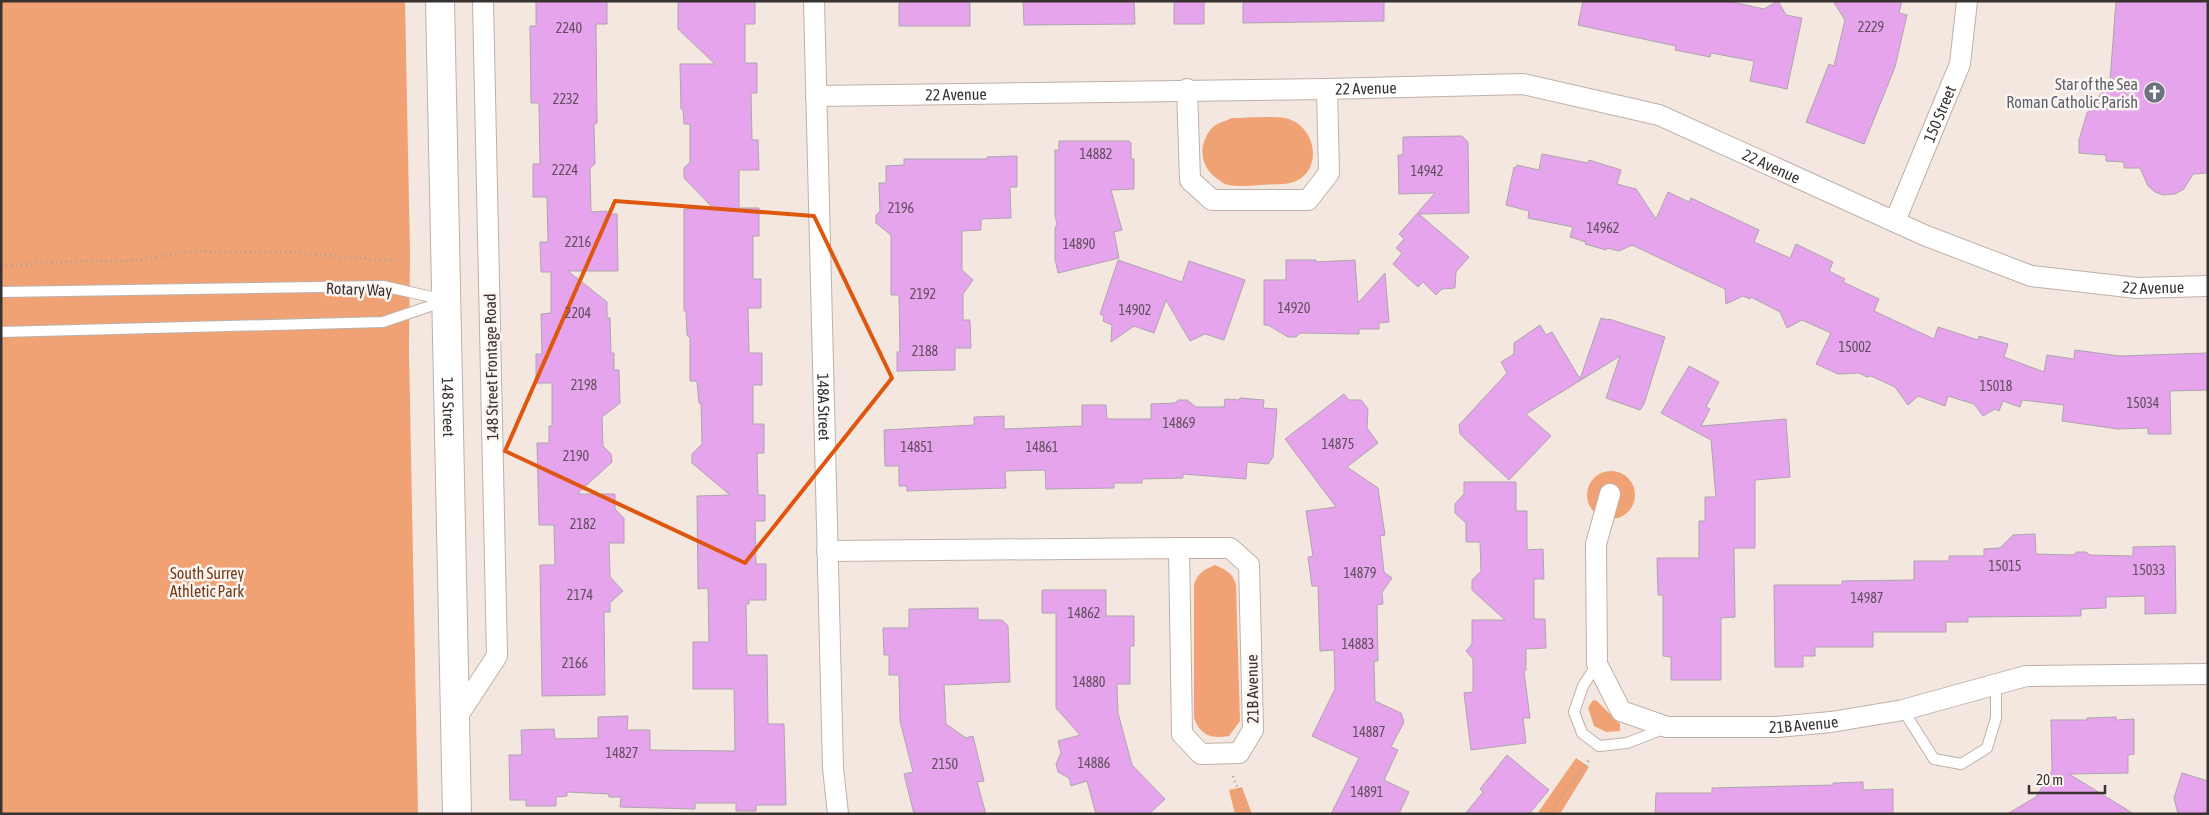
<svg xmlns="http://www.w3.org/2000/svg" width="2209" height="815" font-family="'Asap Condensed',sans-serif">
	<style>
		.green { fill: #f1a274 }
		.building { fill: #e5a4eb; stroke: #aea5af }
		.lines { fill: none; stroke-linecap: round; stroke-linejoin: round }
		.lane-casing { stroke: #beb1aa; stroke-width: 12 }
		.street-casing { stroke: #beb1aa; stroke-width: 22 }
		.secondary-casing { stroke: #beb1aa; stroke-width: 30 }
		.path { stroke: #aba19b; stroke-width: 3; stroke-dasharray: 1 4; stroke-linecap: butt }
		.lane { stroke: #fff; stroke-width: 10 }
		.street { stroke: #fff; stroke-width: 20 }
		.secondary { stroke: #fff; stroke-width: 28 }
		.marked { fill: none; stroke: #df570e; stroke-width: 4; stroke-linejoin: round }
		.labels { text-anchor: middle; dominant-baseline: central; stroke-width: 5; stroke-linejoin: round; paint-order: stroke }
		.number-label { font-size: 14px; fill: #634f5f }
		.worship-label { font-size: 16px; fill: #5b616d; stroke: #fdf5f1; text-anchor: end }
		.street-label { font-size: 16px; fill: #383330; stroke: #fdf5f1 }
		.park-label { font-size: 16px; fill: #713b17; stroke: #fdf5f1 }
	</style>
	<rect width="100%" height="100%" fill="#f4e7df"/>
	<path class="green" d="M1,1h404l5,252 -1,98 9,463h-417z
		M1232,118c13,0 46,-3 57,1 33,12 33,64 -7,65 -17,0 -37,4 -53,1 -4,0 -7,-3 -10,-5 -19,-12 -22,-35 -7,-52 4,-5 14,-7 20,-10z
		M1587 495a24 24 0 1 1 48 0a24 24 0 1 1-48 0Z
		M1215,565c11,5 18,8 21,20l4,136 -11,15c-18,3 -28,0 -35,-18v-133c3,-12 10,-15 21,-20z
		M1593,700l4,1 23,23v7l-14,1 -12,-6 -6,-18z
		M1576,758l13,9 -29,47h-23z
		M1242,787l10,27h-17l-6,-24z"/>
	<path class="building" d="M536,1h71v23h-11l1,99 -3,1 1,40 -5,4 1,44 16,-1v3h10l1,57h-50l39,31v16h3l1,35h3v17h5l1,33 -18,14 1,29 8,8 1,8 -35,32h38v15l9,9v25h-15l1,34 13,14 -13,12v9h-6l1,83 -63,1 -2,-131h15l-1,-40h-15l-2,-82h12v-17h3v-43h-16v-29h6l-1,-40 10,-1v-41h-10l-1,-30h8l-1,-45h-14v-33h7l-1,-61h-8l-1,-77h6z
		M678,1h77v23h-10v39h12v30h-6l1,47h6l1,30h-20v38h20v28h-6v43h8v29h-13l1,45h13v32h-9v39h11v29h-7l1,42h7v26h-10l1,43h10v36h-17v4h-3l1,51h20l1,69h16l2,81h-30v6h-20v-8h-41v6l-75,-2 1,-10h-12v-3l-42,-2v4l-11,1v9h-30v-6h-16l-1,-45h13l-1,-25 33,-1 1,10 43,-1v-21l30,-1 -1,14h23v20l85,1 -1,-62h-41v-47h16l-1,-54 -10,1 -1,-93 33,-1 -38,-32v-9l10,-10 -1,-41h-2l-2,-22h-7v-43l-3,-3 -1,-24h-2v-102l29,-1 -29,-30v-10l6,-6v-38h-6l-1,-15h-2l-1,-45h35l-37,-35z
		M899,1h71v25h-71z
		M1023,1h111l1,23 -111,1z
		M1174,1h30v23h-30z
		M1243,1h141v20l-141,2z
		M1583,1h145l36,8 14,-8 8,14 16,3 -15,71 -37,-8 4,-20 -43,-8 -1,4 -35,-7 1,-4 -98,-21z
		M1833,1h69l-3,12 8,2 -12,52 -31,77 -58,-22 23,-58 5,2 11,-46z
		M2116,1h92v172l-15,1 -9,15 -9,5 -12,1 -8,-3 -7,-6 -8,-18h-16v-6l-18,-1v-6l-27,-2v-13l8,-27 23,-32z
		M1462,136l6,6 1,71 -50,1 50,43 -13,15 -1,16 -13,1 -6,6 -13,-13 -5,5 -25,-23 9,-11 -6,-5 8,-9 -5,-5 36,-41 -36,1 -1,-39h5v-18z
		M1059,141h70l2,2v16h3v30l-23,1 11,40 -8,2 5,26 -61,15 -3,-14v-31l2,-4 -2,-8v-66h4z
		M1542,154l46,9 1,-3 32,10 -4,14 19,5 20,30 12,-27 21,10 2,-4 68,32 -5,12 36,16 6,-14 37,18 -4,9 16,8 -2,3 36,17 -5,12 60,28 4,-12 40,13 1,-4 29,8 -4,13 40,15 3,-17 27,4 1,-9 45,6 88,-3v37l-38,1 1,43h-23v-6l-30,1 -56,-8 2,-16 -42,-5 -2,7 -17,-6 -4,10 -4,-2 -12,7 -9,-12 -26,-8 -3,10 -27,-10 -10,9 -13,-18 -24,-11 -4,1 -8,-4 -21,1 -22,-10 15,-31 -29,-13 -15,8 -7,-16 -29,-15 -1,2 -7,-3 -17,8 -1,-15 -93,-44 -13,6 -12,-3 -1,2 -21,-6 1,-2 -16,-5 3,-10 -45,-9 1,-7 -23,-6 8,-38 2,1 1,-3 22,5z
		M1017,156v31h-7l1,31 -30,1v11l-19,1v39l11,10 -10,14v26h7l1,28h-16v22l-58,1v-19h3l-1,-57h-8v-60l-15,-12v-8l4,-4 -1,-28h7v-17l18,-1v-6h83v-2z
		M1118,260l64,22 7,-21 56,19 -21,60 -19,-6 -15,7 -24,-41 -12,33 -20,-7 -23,16 1,-17 -9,-4 1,-5 -4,-2z
		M1286,260h30v2l39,-2 3,43 27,-30 4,49 -10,1v6h-20v5l-59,-1 -4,4h-8l-20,-12h-4v-45h22z
		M1601,318l7,2 1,-1 56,18 -21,67 -4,6 -34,-12 14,-42 -94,58 25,22 -42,44 -49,-46 -1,-9 48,-52 -6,-11 13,-8v-11l26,-18 6,10 6,-3 28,47z
		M1689,366l30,16 -13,25 4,2 -9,17 85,-7 4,58 -35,3v68h-21l1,69 -14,1v62h-50v-23l-8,-1v-61h-5l-1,-37h42v-37h6v-24h11l-5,-57 -50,-27z
		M1344,394l5,6h12l7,9 -1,19 11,15 -31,24 31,21 7,47 -5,1 4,36 8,6 -10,14 1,12 -6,1 1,56h-4l1,40 26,12 3,9 -13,25 7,3 -14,30 25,12 -10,22h-68l28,-56 -47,-22 23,-47 -1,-39 -14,1 -2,-65h-6l-4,-29 5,-1 -7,-45 30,-4 -51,-68z
		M1240,398l24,2 -1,8 14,1 -4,48 -5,7 -21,-2 -1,17 -63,-5v4l-41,1v4h-28v5l-68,1 -1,-19 -40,1 1,17 -99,3v-5h-8v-20h-14l-1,-36 90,-5v-8l30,-1v13l78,-3v-21h24l1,14h44v-15l24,-1 3,-3h9l9,7h28l1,-8 14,1z
		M1464,482h52v29h11v39l16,-1 1,30h-10v40h11l1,29 -20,1v21l-2,2 6,46h-7l3,25 -55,7 -7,-57 9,-1v-33l-7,-8 6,-7v-24h33l-33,-30v-10l9,-9 -1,-29h-14v-19l-11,-10v-9l9,-10z
		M2035,534l1,20 37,1 4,-3h9l4,3 43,1v-9l42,-1 1,67 -31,1v-18l-39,1v11l-25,1v7l-113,1v5h-22v10h-73v15h-58v9h-12v11h-28l-1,-82h68v-4l72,-1v-19h35v-5h35v-7l16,-1 13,-13z
		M1042,590h64v26h28v30h-4v38h-13l1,29 14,52 33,34 -16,15h-53l-9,-33 -16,5 -2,-8 -11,-6 -2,-8 5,-11 -3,-12 22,-6 -24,-27v-95h-14z
		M978,608v12h24l6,6 2,56 -66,3 2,39 20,14 7,-2 11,45 -7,1 9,32h-72l-10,-40 9,-2 -13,-51 -1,-46h-10v-20h-5l-1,-27h26v-19z
		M2116,717v3l18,-1v35l-6,1v18l-59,1 65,40h-127l29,-17 16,-26 -1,-51h36v-2z
		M1507,755l42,35 -20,24h-64l18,-22 -3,-3z
		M2182,773l26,8v33h-30l-4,-16z
		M1863,782v8l30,-1v25h-238l1,-21h56v-5l121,-3v-2z"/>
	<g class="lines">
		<defs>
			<path id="lane" d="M1,292l382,-6 62,14
				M1,332l382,-10 62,-21
				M1597,664l-14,22 -9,26 8,21 17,13 28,-3 39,-15
				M1903,710l31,49 27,5 26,-16 9,-30v-35"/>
			<g id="street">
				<path id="s1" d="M814,1l19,767 5,46"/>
				<path d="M1187,89l3,91 22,20h96l21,-27 -2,-84"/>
				<path id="s2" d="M816,96l511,-7 196,-5 136,31 265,120 107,41 106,12 71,-2"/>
				<path id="s3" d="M1895,221l65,-157 7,-63"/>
				<path id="s4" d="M1610,494l-14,50 1,120 24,47 46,16h110l54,-5 72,-12 123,-34 182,-2"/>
				<path d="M827,551l352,-3 3,186 19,20 38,-1 14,-23 -4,-165 -19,-17h-51"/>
				<path d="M455,720l42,-64 -14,-655"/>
			</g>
			<g id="secondary">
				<path id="s5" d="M440,1l17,813"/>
			</g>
		</defs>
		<use href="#lane" class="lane-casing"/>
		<use href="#street" class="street-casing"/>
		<use href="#secondary" class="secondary-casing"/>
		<path class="path" d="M1,266l73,-5h55l66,-10 90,1 110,9
			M1233,776l14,38
			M1549,814l40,-54"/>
		<use href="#lane" class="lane"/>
		<use href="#street" class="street"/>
		<use href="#secondary" class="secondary"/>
	</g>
	<path class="marked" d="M615,201l199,15 78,162 -147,185 -240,-112z"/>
	<defs>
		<symbol id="church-disc" viewBox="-11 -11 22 22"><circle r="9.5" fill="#6b7280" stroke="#fdf5f1"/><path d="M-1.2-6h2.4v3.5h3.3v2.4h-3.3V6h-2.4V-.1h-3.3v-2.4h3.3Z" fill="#fff"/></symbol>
	</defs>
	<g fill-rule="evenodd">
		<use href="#church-disc" x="2142" y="80" width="25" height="25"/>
	</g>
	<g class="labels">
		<g class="number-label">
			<text x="1871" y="27">2229</text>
			<text x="569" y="28">2240</text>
			<text x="566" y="99">2232</text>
			<text x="1096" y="154">14882</text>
			<text x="565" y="170">2224</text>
			<text x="1427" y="171">14942</text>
			<text x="901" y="208">2196</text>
			<text x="1603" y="228">14962</text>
			<text x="578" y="242">2216</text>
			<text x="1079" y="244">14890</text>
			<text x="923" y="294">2192</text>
			<text x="1294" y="308">14920</text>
			<text x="1135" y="310">14902</text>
			<text x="578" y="313">2204</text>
			<text x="1855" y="347">15002</text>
			<text x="925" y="351">2188</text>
			<text x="584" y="385">2198</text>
			<text x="1996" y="386">15018</text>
			<text x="2143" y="403">15034</text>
			<text x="1179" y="423">14869</text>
			<text x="1338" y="444">14875</text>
			<text x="917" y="447">14851</text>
			<text x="1042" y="447">14861</text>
			<text x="576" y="456">2190</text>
			<text x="583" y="524">2182</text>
			<text x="2005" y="566">15015</text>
			<text x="2149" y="570">15033</text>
			<text x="1360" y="573">14879</text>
			<text x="580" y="595">2174</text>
			<text x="1867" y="598">14987</text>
			<text x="1084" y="613">14862</text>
			<text x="1358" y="644">14883</text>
			<text x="575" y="663">2166</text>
			<text x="1089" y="682">14880</text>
			<text x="1369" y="732">14887</text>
			<text x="622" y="753">14827</text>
			<text x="1094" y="763">14886</text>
			<text x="945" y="764">2150</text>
			<text x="1367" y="792">14891</text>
		</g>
		<g class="worship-label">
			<text x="2138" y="84">Star of the Sea<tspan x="2138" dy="18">Roman Catholic Parish</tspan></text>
		</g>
		<g class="street-label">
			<text stroke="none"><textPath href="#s2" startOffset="550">22 Avenue</textPath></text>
			<text stroke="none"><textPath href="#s2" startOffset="140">22 Avenue</textPath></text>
			<text stroke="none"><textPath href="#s3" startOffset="116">150 Street</textPath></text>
			<text stroke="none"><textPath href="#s2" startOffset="970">22 Avenue</textPath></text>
			<text stroke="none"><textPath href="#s2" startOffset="1375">22 Avenue</textPath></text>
			<text transform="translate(359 289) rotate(2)">Rotary Way</text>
			<text transform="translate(491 367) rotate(-91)">148 Street Frontage Road</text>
			<text stroke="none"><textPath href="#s5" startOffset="406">148 Street</textPath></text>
			<text stroke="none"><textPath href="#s1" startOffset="406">148A Street</textPath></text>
			<text transform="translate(1252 689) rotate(-91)">21B Avenue</text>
			<text stroke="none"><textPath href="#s4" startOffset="410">21B Avenue</textPath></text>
		</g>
		<g class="park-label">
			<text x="207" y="573">South Surrey<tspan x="207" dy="18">Athletic Park</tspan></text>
		</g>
	</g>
	<rect width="2209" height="815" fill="none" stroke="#383330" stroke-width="5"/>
	<path d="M2029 785v8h76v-8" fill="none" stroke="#383330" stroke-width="2.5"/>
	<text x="2036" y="785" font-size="15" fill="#383330" stroke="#fdf5f1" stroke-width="4" paint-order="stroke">20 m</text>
</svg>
